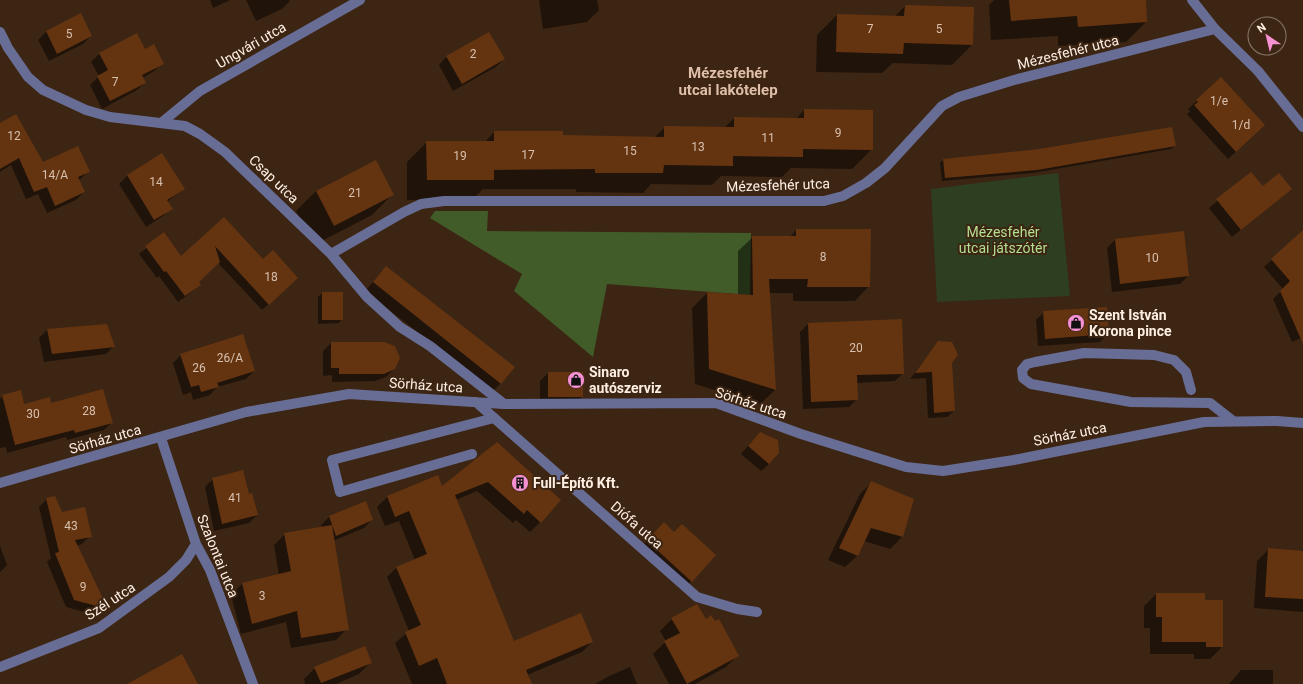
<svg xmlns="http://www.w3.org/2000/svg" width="1303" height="684" font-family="Roboto,sans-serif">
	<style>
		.green { fill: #2e3e20 }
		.forest { fill: #415c29 }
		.shadow { fill: #0007 }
		.building { fill: #643411 }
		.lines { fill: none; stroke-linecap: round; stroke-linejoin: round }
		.service { stroke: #686d96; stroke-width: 10 }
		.minor { stroke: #686d96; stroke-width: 10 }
		.labels { text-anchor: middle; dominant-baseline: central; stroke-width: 4; stroke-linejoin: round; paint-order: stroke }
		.number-label { font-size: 12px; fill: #d8c0ae }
		.street-label { font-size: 14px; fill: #ffefe3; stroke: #3d2513 }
		.park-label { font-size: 14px; fill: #b3df90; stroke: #3d2513 }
		.poi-label { font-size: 14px; font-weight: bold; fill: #ffefe3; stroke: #3d2513; text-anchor: start }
		.neighbourhood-label { font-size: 15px; font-weight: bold; fill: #dfbfa9; stroke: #3d2513 }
	</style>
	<rect width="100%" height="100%" fill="#3d2513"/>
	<path class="green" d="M1058,173l12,123 -133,6 -6,-113z"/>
	<path class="forest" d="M435,211h53l-1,20 264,2 -1,62 -143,-11 -14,73 -79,-66 8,-17 -92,-56z"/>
	<path class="shadow" d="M210,0h20l-17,8z
		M246,0h43l1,1 -8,8 -26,12z
		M539,0h58l2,10 -12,12 -44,7z
		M994,0h151l1,22 -20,20 -68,4v-10l-67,4 -2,-35z
		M905,6l67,39 -20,20 -59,-2 -11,10 -66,-1 1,-37 20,-20 58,1z
		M80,15l11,21 -8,8 -34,17 -11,-21 8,-8z
		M489,33l15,26 -8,8 -43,24 -14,-26 7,-8z
		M137,34l8,16 17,13 -8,8 -11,7 2,5 -8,7 -35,19 -12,-24 9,-9 -8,-14 8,-8z
		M1221,78l35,55 -28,26 -41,-45 3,-3 -2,-2z
		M804,110l68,39 -20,20 -61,-1 -9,9 -61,-1 -9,9 -61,-1 -8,9 -67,-1v-3h-93l-10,10 -66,1v-38l20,-20h58l9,-10 68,4 92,2 11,-11 59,1 10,-10 62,1z
		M0,124l43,39 45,9 -10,9 6,11 -8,8 -29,13 -9,-19 -12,5 -15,-34 -11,7z
		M1175,146l-4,3 -138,24 -91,8 -2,-18 4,-4z
		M162,155l21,34 -16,13 4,6 -8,8 -17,11 -27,-43 8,-8z
		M1251,173l11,15 29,1 -59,48 -23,-29z
		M316,191l76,4 -20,20 -58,30 -18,-34z
		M224,218l39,42 27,25 -28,25 -44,-47 -20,19 2,2 -7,7 -15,11 -19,-26 -2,2 -18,-24 25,-20 17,24z
		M796,230l73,56 -14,15h-62v-8h-25l7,97 -15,14 -65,-20 -3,-76 15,-15 31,2v-44l15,-14h37z
		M1298,236l5,6v95l-11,5 -19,-43 10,-10 -19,-22z
		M1115,240l73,36 -8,8 -68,8 -5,-44z
		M386,267l115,116 -8,8 -128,-100z
		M322,293l20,26 -3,4 -21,1v-27z
		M1044,312l64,22 -8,8 -62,4 -2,-26z
		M808,324l95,49 -8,8 -38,2v16l-8,8 -46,2 -3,-77z
		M107,325l7,21 -8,8 -62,8 -5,-24 8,-8z
		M938,342l13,21 3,48 -7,6 -19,1 -2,-40 -16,1z
		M331,343l63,26 -8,8 -11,4 -43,1v-7l-9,1v-25z
		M181,355l73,16 -8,8 -29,8 -7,8 -17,5 -2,-8 -8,3 -10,-32z
		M548,373l34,24 -8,7 -34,1v-24z
		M3,396l21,9h27l61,17 -8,8 -37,10 -1,-3 -59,16 -1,-6 -6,1v-49z
		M752,441l17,23 -8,7 -20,-17z
		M497,444l43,78 -10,10 -14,-12 -3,3 -36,-32 -21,9 58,142h78l-10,10 -55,23 1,9h-116l-17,-41 14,-12 -22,-54 10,-10 18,-7 -16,-39 -14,5 -8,-19 10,-10 50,-20 5,11z
		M213,479l44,36 -8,8 -35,8 -9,-44z
		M872,482l41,17 -11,38 -12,12 -26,-8 -7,15 -12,11 -17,-7 32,-66z
		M47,499l43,37 -8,8 -6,2 30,63 -7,7 -33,-9 -19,-45 4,-4 -12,-51z
		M365,502l7,18 -8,8 -31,13 14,88 -11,11 -45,8 -5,-26 -45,12 -10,-39 11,-11 37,-9 -5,-30 11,-11 37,-6 -1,-3 8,-8z
		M656,531l35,50 -7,8 -41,-44z
		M0,546l7,19 -7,7z
		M1269,549l34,3v60l-49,-4 3,-47z
		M1156,594l48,7 18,46 -12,12h-16v-5h-44v-26h-6v-22z
		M672,619l33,1 33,35 -12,12 -31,17h-26l-16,-30 13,-13 -6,-10z
		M371,662l-12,12 -23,10h-31l-1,-5 11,-11z
		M630,667l7,17h-42l14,-8z
		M1241,670h32v14h-44z"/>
	<path class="building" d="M1009,0h137l1,22 -69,5 -1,-11 -66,5z
		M905,5l69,2 -1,38 -69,-2 -1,11 -67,-2 1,-38 67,2z
		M81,13l11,23 -35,18 -11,-23z
		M489,32l16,27 -43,25 -16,-28z
		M137,33l8,16 9,-5 10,20 -22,11 4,8 -36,18 -13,-25 11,-6 -9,-17z
		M1221,77l44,48 -29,27 -42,-47 4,-3 -2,-2z
		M804,109l69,1v40l-70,-1v8l-70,-1v10l-69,-1 -1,8h-68v-4l-101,1v10h-67l-1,-39h68v-10h69v4l101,2v-11l70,1v-10l70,1z
		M16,114l27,48 35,-16 12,26 -12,5 7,15 -30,14 -8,-19 -13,5 -15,-34 -19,11v-46z
		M1172,127l4,19 -139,24 -92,8 -2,-19 96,-10z
		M162,153l23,36 -18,11 6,9 -19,11 -27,-45z
		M376,160l18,35 -60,31 -18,-35z
		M1251,172l12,14 16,-13 13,16 -51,41 -25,-31z
		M224,217l39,42 10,-9 25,28 -29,27 -54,-59 5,16 -21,20 2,3 -16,11 -19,-25 -2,1 -19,-26 19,-14 17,24z
		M796,229h75l-1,58h-63l1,-8h-39l7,111 -67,-21 -2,-77 46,3 -1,-59h44z
		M1303,230v114l-23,-53 10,-10 -19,-22z
		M1184,231l5,45 -69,8 -5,-45z
		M386,266l129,101 -14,17 -128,-102z
		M322,292h21v28h-21z
		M1107,307l2,27 -64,5 -2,-28z
		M902,319l2,55 -47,1 1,25 -47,2 -3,-79z
		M107,324l8,23 -63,7 -5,-25z
		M243,334l12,37 -38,12 2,4 -18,5 -2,-7 -8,2 -11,-33z
		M938,341l14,1 6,13 -6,8 3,48 -21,2 -2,-41 -17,1z
		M331,342h53l11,4 5,12 -5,11 -11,5h-45v-6h-8z
		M548,372h35v25h-35z
		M103,389l10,34 -38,10 -1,-3 -59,15 -13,-50 19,-5 3,14 26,-7 1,6z
		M760,432l18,8 1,13 -10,11 -21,-18z
		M497,442l64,58 -20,23 -14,-13 -3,4 -36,-32 -33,13 59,146 67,-28 12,29 -67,28 6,14h-85l-10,-26 -18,8 -14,-34 16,-7 -25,-58 31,-13 -18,-43 -14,6 -8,-21 51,-21 4,11z
		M243,470l6,24 3,-1 6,22 -36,9 -10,-46z
		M871,481l43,18 -11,38 -32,-9 -13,28 -19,-8z
		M55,496l7,16 23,-5 7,30 -17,3 33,69 -34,-9 -19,-47 4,-1 -13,-54z
		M366,501l7,19 -37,16 -7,-20z
		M664,522l10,10 8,-8 34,31 -24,27 -35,-32 4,-4 -11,-9z
		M332,525l17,105 -48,8 -4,-27 -45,13 -10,-41 49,-12 -7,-38z
		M1268,548l35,3v48l-38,-2z
		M1156,593h49v7h18v47h-17v-5h-44v-25h-6z
		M697,604l9,15 5,-4 4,6 4,-2 20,37 -52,28 -23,-43 16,-8 -9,-15z
		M365,646l7,17 -51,20 -7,-16z
		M182,654l16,30h-71z"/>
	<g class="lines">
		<path class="service" d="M1191,390l-5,-18 -12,-12 -20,-5 -70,-2 -49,9 -8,2 -5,6 1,8 8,6 100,18 79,1 23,18
			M472,454l-132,38 -8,-32 162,-42"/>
		<path class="minor" d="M1192,0l23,29 43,42 45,56
			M0,32l8,16 20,29 15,13 43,20 24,7 75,9 15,8 25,18 106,102 36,43 33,30 30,19 74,58
			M161,123l39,-32 160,-91
			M331,254l73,-42 17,-8 23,-3h380l19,-5 23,-13 19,-15 57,-62 17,-9 55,-17 201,-51
			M476,402l221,195 40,12 20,3
			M161,438l35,106 14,26 43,114
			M0,483l246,-71 103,-18 155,10 212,-1 85,31 105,33 37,4 71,-11 190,-38 73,-1 26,2
			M0,667l99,-39 70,-51 17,-17 10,-16"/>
	</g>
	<defs>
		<symbol id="shop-disc" viewBox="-11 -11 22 22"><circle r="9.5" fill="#f590d1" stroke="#3d2513"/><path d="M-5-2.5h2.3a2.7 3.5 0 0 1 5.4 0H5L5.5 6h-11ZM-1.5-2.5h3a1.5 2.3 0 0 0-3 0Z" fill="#111"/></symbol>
		<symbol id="building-disc" viewBox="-11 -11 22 22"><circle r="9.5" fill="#f590d1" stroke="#3d2513"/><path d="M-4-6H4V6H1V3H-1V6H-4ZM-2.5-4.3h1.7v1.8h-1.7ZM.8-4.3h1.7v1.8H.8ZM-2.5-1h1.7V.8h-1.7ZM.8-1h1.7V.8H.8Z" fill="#111"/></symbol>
	</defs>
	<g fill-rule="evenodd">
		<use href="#shop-disc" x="1066" y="313" width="20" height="20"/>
		<use href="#shop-disc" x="566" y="370" width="20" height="20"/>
		<use href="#building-disc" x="510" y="473" width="20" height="20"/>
	</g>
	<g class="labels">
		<g class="number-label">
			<text x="870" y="29">7</text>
			<text x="939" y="29">5</text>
			<text x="69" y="34">5</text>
			<text x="473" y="54">2</text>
			<text x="115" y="82">7</text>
			<text x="1219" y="101">1/e</text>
			<text x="1241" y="125">1/d</text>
			<text x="838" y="133">9</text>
			<text x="14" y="136">12</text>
			<text x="768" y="138">11</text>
			<text x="698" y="147">13</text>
			<text x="630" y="151">15</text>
			<text x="528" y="155">17</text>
			<text x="460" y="156">19</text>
			<text x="55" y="175">14/A</text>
			<text x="156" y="182">14</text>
			<text x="355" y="193">21</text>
			<text x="823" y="257">8</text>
			<text x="1152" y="258">10</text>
			<text x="271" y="277">18</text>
			<text x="856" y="348">20</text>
			<text x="230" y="358">26/A</text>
			<text x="199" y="368">26</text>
			<text x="89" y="411">28</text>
			<text x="33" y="414">30</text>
			<text x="235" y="498">41</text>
			<text x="71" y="526">43</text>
			<text x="83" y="587">9</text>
			<text x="262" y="596">3</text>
		</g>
		<g class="street-label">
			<text transform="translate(251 45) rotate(-30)">Ungvári utca</text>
			<text transform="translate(1068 52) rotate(-14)">Mézesfehér utca</text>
			<text transform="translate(274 179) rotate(44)">Csap utca</text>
			<text transform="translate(778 185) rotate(-2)">Mézesfehér utca</text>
			<text transform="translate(426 385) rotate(4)">Sörház utca</text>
			<text transform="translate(751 403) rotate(18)">Sörház utca</text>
			<text transform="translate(1070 434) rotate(-11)">Sörház utca</text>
			<text transform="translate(105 439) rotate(-16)">Sörház utca</text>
			<text transform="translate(637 525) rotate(41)">Diófa utca</text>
			<text transform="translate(218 556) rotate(68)">Szalontai utca</text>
			<text transform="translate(110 601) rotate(-33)">Szél utca</text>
		</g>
		<g class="park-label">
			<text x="1003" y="232">Mézesfehér<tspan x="1003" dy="16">utcai játszótér</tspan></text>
		</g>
		<g class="poi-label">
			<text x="1089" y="315">Szent István<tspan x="1089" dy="16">Korona pince</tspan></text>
			<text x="589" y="372">Sinaro<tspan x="589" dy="16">autószerviz</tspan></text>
			<text x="533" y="483">Full-Építő Kft.</text>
		</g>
		<g class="neighbourhood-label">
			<text x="728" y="73">Mézesfehér<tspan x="728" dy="17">utcai lakótelep</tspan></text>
		</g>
	</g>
	<g transform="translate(1267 36) rotate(325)"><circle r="19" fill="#3d2513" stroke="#8b7666"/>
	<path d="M0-3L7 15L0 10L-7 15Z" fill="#f590d1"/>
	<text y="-6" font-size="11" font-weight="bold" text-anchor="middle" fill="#ffefe3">N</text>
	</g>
</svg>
